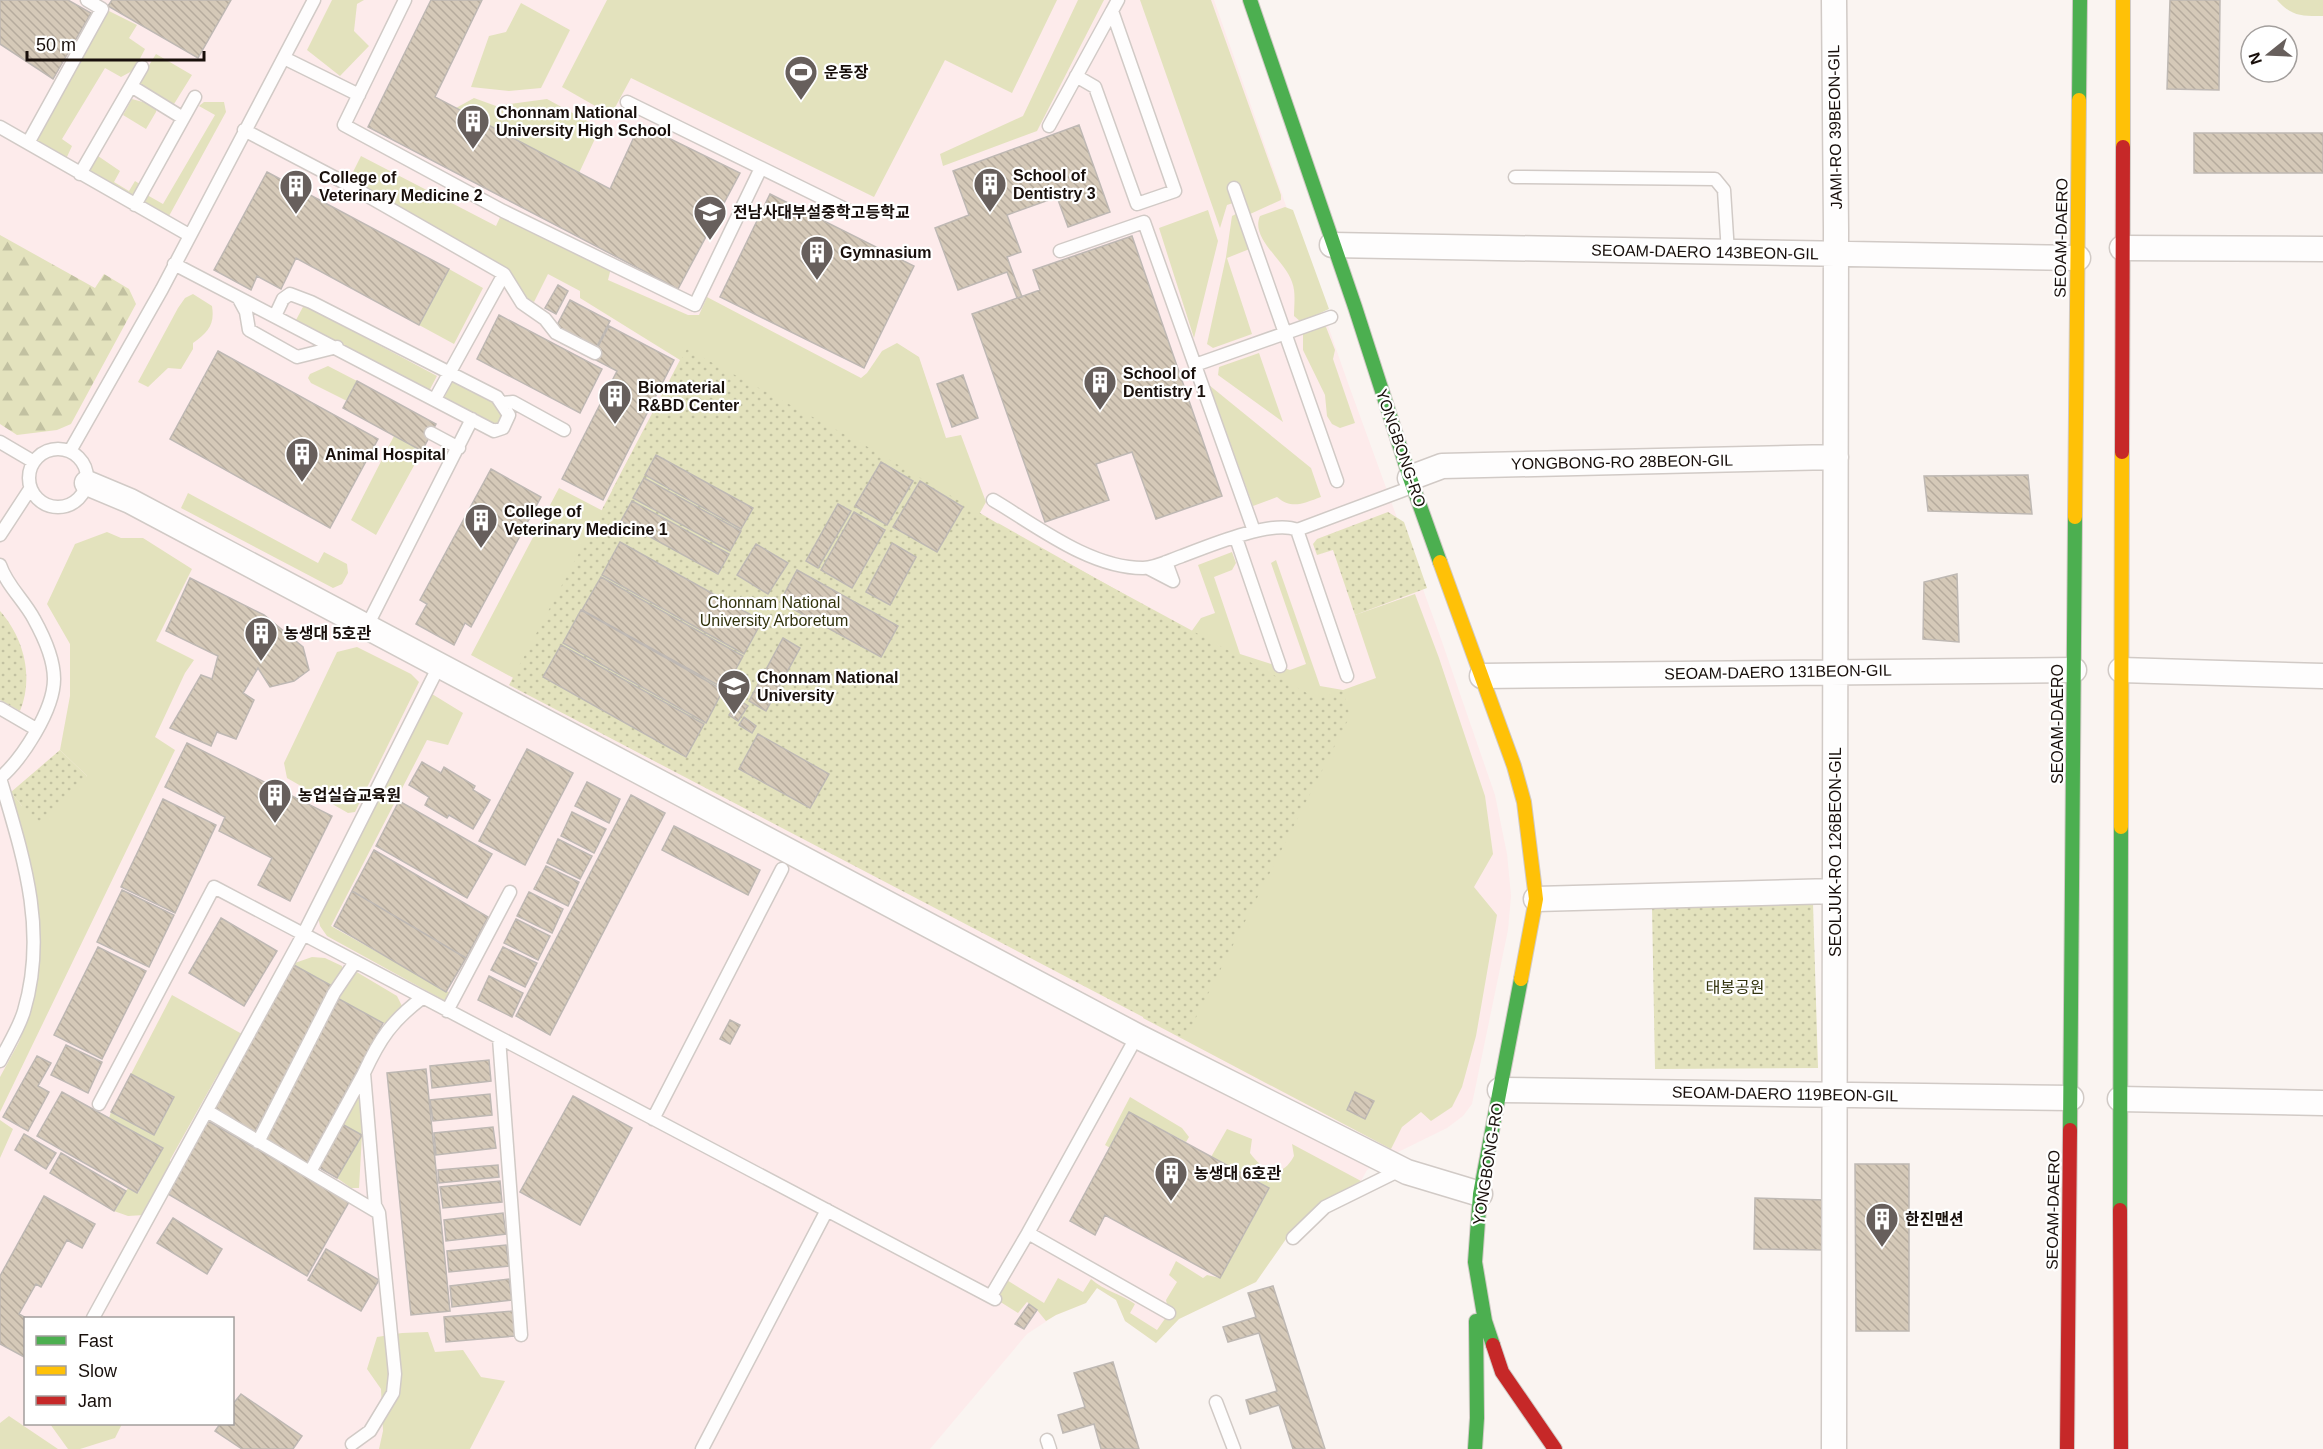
<svg xmlns="http://www.w3.org/2000/svg" width="2323" height="1449" font-family="Helvetica,'Noto Sans KR',sans-serif">
	<style>
		.education { fill: #fdebeb; fill-rule: evenodd }
		.grass { fill: #e3e2bd }
		.forest { fill: url(#forest-firs) }
		.park { fill: url(#park-dots) }
		.building { fill: url(#building-back-hatch); stroke: #beb8b3; stroke-width: 1.5 }
		.lines { fill: none; stroke-linecap: round; stroke-linejoin: round }
		.lane-casing { stroke: #d1cac6; stroke-width: 15 }
		.street-casing { stroke: #d1cac6; stroke-width: 27 }
		.fast-casing { stroke: #d1cac6; stroke-width: 16 }
		.slow-casing { stroke: #d1cac6; stroke-width: 16 }
		.jam-casing { stroke: #d1cac6; stroke-width: 16 }
		.lane { stroke: #fefdfd; stroke-width: 12 }
		.street { stroke: #fefdfd; stroke-width: 24 }
		.fast { stroke: #4caf50; stroke-width: 14 }
		.slow { stroke: #ffc107; stroke-width: 14 }
		.jam { stroke: #c62828; stroke-width: 14 }
		.labels { text-anchor: middle; dominant-baseline: central; stroke-width: 4.5; stroke-linejoin: round; paint-order: stroke }
		.poi-label { font-size: 16px; font-weight: bold; fill: #180f0b; stroke: #fff; text-anchor: start }
		.street-label { font-size: 16px; fill: #180f0b; stroke: #fff }
		.park-label { font-size: 16px; fill: #32330d; stroke: #fff }
	</style>
	<defs>
		<pattern id="forest-firs" width="22" height="20" patternUnits="userSpaceOnUse" patternTransform="scale(1.5)"><rect width="22" height="20" fill="#e3e2bd"/><path d="M5 1l3.5 6h-7zM16 11l3.5 6h-7z" fill="#c2c1a1"/></pattern>
		<pattern id="park-dots" width="8" height="8" patternUnits="userSpaceOnUse" patternTransform="scale(1.5)"><rect width="8" height="8" fill="#e3e2bd"/><path d="M2 2h.1M6 6h.1" fill="none" stroke="#c2c1a1" stroke-width="1.8" stroke-linecap="round"/></pattern>
		<pattern id="building-back-hatch" width="6" height="6" patternUnits="userSpaceOnUse" patternTransform="scale(1.5)"><rect width="6" height="6" fill="#d5c9b8"/><path d="M-1 5l2 2M0 0l6 6M5-1l2 2" fill="none" stroke="#b6ab9d"/></pattern>
	</defs>
	<rect width="100%" height="100%" fill="#faf4f1"/>
	<path class="education" d="M0,0h1214l134,383 92,253 55,159 12,59 4,42 -3,34 -36,174 -9,12 -16,12 -59,29 -21,13 -6,11 -42,22 -26,26 -37,53 -77,37 -23,24 -31,-22 -9,-21 -19,-12 -11,15 -30,12 -29,19 -97,115h-930zM26,1318h206v106h-206z"/>
	<path class="grass" d="M332,0h32l-7,4 -3,27 15,15 -29,30 -33,-26z
		M607,0h450l-45,93 -67,-33 -71,137 -243,-119 -20,37 -49,-28z
		M1078,0h26l-67,131 -94,35 -3,-12 83,-38z
		M1140,0h71l70,195v5l-33,15 -6,-15 -15,5 -7,23z
		M2277,0h46v16c-21,0 -31,1 -46,-16z
		M521,3l49,27 -29,58 -32,3 -38,-4 18,-51 17,-4z
		M109,11l28,14 -8,13 16,11 -11,21 -13,7 -16,-9 -43,71 10,7 -6,13 -31,-18z
		M156,54l36,21 -18,29 -36,-21z
		M474,98l22,8 51,-7 53,29 -21,45 -123,-65z
		M132,99l25,7 -1,6 -10,17 -23,-14z
		M204,102h20l2,10 -57,104 -5,1 -19,-12 -2,-3 4,-7 16,9 52,-89 -16,-9z
		M98,156l22,15 -6,11 15,9 6,-10 8,5 -10,15 -49,-28 9,-15z
		M361,156l135,70 7,-15 109,53 -4,16 80,35h11l8,-18 154,81 6,-5 15,-22 15,-8 22,14 27,81 15,-3 25,67 -19,34 -355,-46 68,-130 -100,-62v-7l-32,-17 -14,28 -19,-10 -11,-18 -157,-90z
		M1285,207l8,3 36,99 -28,13 -7,-6c0,-11 2,-24 -2,-34 -7,-22 -42,-43 -32,-66z
		M1208,210l10,31 -24,97 -35,-110z
		M1240,212l12,36 -25,10 25,76 -39,14 -6,-4 19,-87 6,-41z
		M449,269l34,19 -29,56 -35,-19z
		M193,294l19,12c3,19 -4,26 -19,37v6l-12,20 -13,-1 -20,19 -10,-5 40,-74 7,-10z
		M304,305l133,71 -8,15 -133,-71z
		M1322,326l4,1 9,23 -2,9 22,64 -15,5 -8,-4 -5,-8 -2,-21 -22,-45v-16z
		M1259,353l24,69 -65,-47 1,-8z
		M328,366l29,15 -10,20 -36,-18 -3,-5 2,-4z
		M453,380l42,24 8,10 -4,9 -6,1 -49,-26z
		M1209,385l102,83 10,29c-17,6 -29,13 -44,0l-24,9z
		M394,436l28,15 -46,84 -25,-15z
		M559,488l46,24 -88,168 -46,-25z
		M188,493l130,70 6,-11 23,12 1,9 -6,11 -9,4 -152,-80z
		M998,523l193,109 10,-14 14,-5 -17,-48 34,-13 4,11 -4,7 -18,7 26,77 50,16 16,-6 -35,-101 5,-3 44,126 23,4 33,-12 -21,-63 60,-21 24,64 46,138 8,58 -19,33 23,28 -21,121 -14,51 -10,20 -21,14 -10,-9 -19,15 -11,22 -248,-131 77,-372 -12,-5 -82,158z
		M107,532l14,6h22l49,31 -36,72 38,19 -9,13 -30,64 20,13 -175,362v-35l19,-35 12,-33 9,-90 -16,-68 -15,-54 2,-5 11,14 65,-30 -27,-26 10,-54v-52l-23,-40 28,-60z
		M357,647l54,27 8,8 -64,130 -7,1 -61,-35 -3,-15 53,-111z
		M432,694l31,19 -15,32 -21,-5 -96,186 121,68 -5,8 -120,-66 -7,-10 -2,-10z
		M312,957l13,1 17,8v6l-8,15 -42,-23z
		M355,971l42,25 5,10 -14,17h-5l-44,-24z
		M172,995l70,39 -19,38 -5,2 -48,86v17l-26,38 -16,1 -14,-5 14,-23 10,5 24,-45 -53,-30 2,-6 43,23 20,-38 -43,-23z
		M359,1092l3,43 -3,53h-8l-14,-10 25,-43 -20,-11z
		M1130,1097l52,31 7,9 -3,5 -57,-30 -19,36 -5,-3z
		M0,1120l13,9 -13,29z
		M1227,1129l25,10 -2,14c13,18 31,28 44,3l-2,-12 69,37 -42,22 -26,26 -37,53 -77,37 -23,24 -31,-22 -9,-21 -19,-12 -11,15 -30,12 -10,6 -9,-11 -10,-8 -9,11 -27,-17 11,-19 42,26 14,-25 25,14 8,-13c13,12 30,15 44,25l-5,9 27,17 12,-17 -3,-13 11,-18 -8,-7 7,-14 27,17 4,-3 13,3 49,-89 -58,-32z
		M428,1332l7,20 28,-2 18,27 24,4 -35,68h-91l4,-18 -2,-42 -14,-20 10,-32 25,-4z
		M9,1416l49,33h-58v-26z
		M50,1424h72l-7,14 -35,11h-12z"/>
	<path class="forest" d="M0,235l95,53 9,-14 25,15 7,15 -65,120 -14,6 -40,5 -17,-11z"/>
	<path class="park" d="M687,349l181,98 168,99 282,153 25,-9 7,26 -165,323 -676,-354z
		M1388,512l16,10 23,66 -72,27 -22,-65 -16,5 -4,-11 4,-5z
		M0,611c24,27 34,66 20,100l-20,-11z
		M60,750l27,26 -45,48 -20,-18 -11,-14z
		M1813,903l5,165 -163,1 -3,-162z"/>
	<path class="building" d="M0,0h68l23,13 -38,66 -53,-35z
		M112,0h119l-33,58 -90,-52z
		M431,0h51l-47,97 175,92 30,-65 100,49 -62,116 -310,-162z
		M2170,0h50l-1,90 -52,-1z
		M1079,125l31,87 -42,15 -11,-30 -50,18 14,37 -14,5 15,40 -5,1 -10,-26 -49,18 -23,-62 34,-13 -16,-44z
		M2194,133h129v40h-129z
		M267,172l182,97 -30,56 -123,-67 -15,31 -24,-13 -6,14 -37,-20z
		M770,194l144,72 -50,102 -144,-71z
		M1132,236l90,260 -66,23 -24,-67 -36,12 13,36 -64,22 -73,-208 68,-24 -7,-20z
		M558,285l10,6 -12,23 -11,-6z
		M570,300l40,21 -15,29 -40,-21z
		M499,315l103,54 -22,44 -103,-54z
		M609,326l65,34 -71,140 -41,-21 55,-108 -25,-13z
		M218,351l160,88 -48,89 -160,-89z
		M963,375l15,43 -26,9 -15,-43z
		M357,381l79,43 -14,27 -79,-43z
		M656,455l97,53 -12,21 -96,-54z
		M881,462l32,19 -26,44 -32,-19z
		M491,469l50,28 -70,130 -6,-4 -11,22 -38,-21 11,-20 -7,-4z
		M2028,475l4,39 -104,-3 -4,-35z
		M644,478l97,53 -11,20 -97,-53z
		M920,481l43,26 -26,45 -44,-25z
		M632,501l97,53 -11,20 -97,-53z
		M838,504l13,7 -33,57 -12,-7z
		M854,512l31,18 -33,58 -31,-18z
		M620,542l142,79 -18,33 -142,-79z
		M892,543l24,14 -26,48 -24,-13z
		M756,544l32,19 -20,31 -31,-19z
		M797,570l101,56 -17,31 -101,-55z
		M1957,574l2,68 -36,-3 1,-57z
		M601,577l142,79 -18,33 -143,-79z
		M190,578l74,37 39,32 6,23 -15,11 -24,6 -12,-19 -15,25 11,7 -18,39 -19,-7 -6,14 -41,-18 31,-53 11,4 6,-23 -52,-25z
		M581,610l142,80 -17,33 -143,-80z
		M783,638l17,10 -34,63 -17,-10z
		M561,645l143,79 -18,33 -143,-80z
		M739,700l9,6 -10,15 -9,-6z
		M744,717l12,9 -4,7 -13,-8z
		M758,734l71,40 -19,34 -71,-39z
		M187,743l145,73 -42,85 -32,-16 14,-27 -53,-27 6,-14 -60,-30z
		M527,749l46,24 -48,92 -46,-24z
		M422,762l19,11 3,-6 31,19 -2,4 17,10 -17,29 -24,-14 -2,3 -22,-13 4,-8 -20,-12z
		M587,782l33,17 -11,24 -34,-17z
		M631,795l34,18 -115,222 -34,-19z
		M163,799l53,26 -41,88 -54,-26z
		M399,801l93,53 -25,44 -91,-52z
		M572,812l34,17 -12,24 -33,-17z
		M674,826l86,44 -12,25 -86,-45z
		M558,839l34,17 -12,23 -33,-16z
		M374,850l114,67 -22,41 -114,-67z
		M546,866l33,16 -11,24 -34,-17z
		M122,890l52,25 -25,52 -52,-25z
		M352,891l114,67 -20,34 -112,-66z
		M529,892l34,17 -11,24 -35,-17z
		M221,918l56,33 -33,55 -55,-33z
		M516,919l34,17 -12,24 -34,-17z
		M98,947l48,24 -44,88 -48,-24z
		M503,947l34,16 -12,24 -34,-17z
		M292,964l42,23 -80,146 -41,-23z
		M489,976l34,17 -11,24 -34,-17z
		M339,999l44,24 -77,142 -44,-25z
		M730,1020l10,5 -10,19 -10,-5z
		M66,1045l36,17 -14,31 -37,-18z
		M37,1056l14,7 -13,23 11,6 -21,39 -25,-14z
		M489,1060l2,21 -59,7 -2,-22z
		M426,1069l24,242 -39,4 -24,-242z
		M131,1074l43,23 -20,38 -43,-23z
		M62,1092l101,56 -26,45 -100,-57z
		M1355,1092l19,9 -9,18 -18,-9z
		M490,1094l2,21 -59,6 -3,-21z
		M573,1096l59,32 -52,97 -60,-33z
		M1129,1112l140,76 -49,90 -115,-63 -10,20 -25,-14z
		M208,1121l141,81 -42,74 -139,-82z
		M342,1124l20,11 -25,43 -19,-11z
		M493,1127l3,21 -60,7 -2,-22z
		M24,1134l32,19 -10,16 -31,-19z
		M61,1153l65,38 -12,20 -64,-38z
		M1855,1164h54v167h-53z
		M498,1165l1,12 -60,6 -1,-13z
		M500,1181l2,21 -59,6 -3,-21z
		M44,1196l51,28 -13,24 -15,-8 -26,47 -5,-3 -17,30 7,4v40l-26,-14v-68z
		M1755,1198l72,2 -1,50 -72,-1z
		M503,1213l3,21 -60,7 -2,-21z
		M173,1218l49,31 -15,25 -50,-31z
		M506,1245l3,21 -60,6 -2,-21z
		M326,1249l53,31 -18,31 -53,-31z
		M509,1279l3,21 -60,7 -2,-21z
		M1273,1286l52,163h-32l-14,-44 -29,9 -4,-14 31,-9 -18,-58 -31,9 -5,-15 33,-10 -8,-24z
		M1029,1304l8,6 -13,19 -9,-5z
		M513,1311l2,25 -69,6 -2,-25z
		M1113,1362l26,87h-38l-7,-25 -31,9 -5,-18 27,-8 -11,-34z
		M241,1394l61,42 -9,13h-51l-27,-18 5,-7h12v-19z"/>
	<g class="lines">
		<defs>
			<path id="lane" d="M405,0l-61,125 159,86 192,94 66,-137
				M284,58l75,37
				M1076,76l19,11 42,117 38,-13 -63,-180 6,-11
				M131,86l52,32
				M627,102l224,110
				M1049,126l63,-115
				M0,127l189,108
				M244,130l103,54 157,90 -69,125
				M28,143l74,-134 -15,-9
				M80,174l62,-107
				M1515,177l200,2 9,11 4,63
				M1234,188l103,293
				M135,205l60,-108
				M1060,251l84,-29 110,309
				M174,264l320,167 9,-3 6,-13 -12,-18 -186,-95 -21,-8 -7,5 -8,17
				M504,274l18,29 23,16 11,14 39,20
				M239,299l7,13 3,18 48,27 40,-10
				M1195,365l136,-48
				M502,403l11,-1 51,28
				M431,433l28,15
				M0,442l34,20
				M29 478a29 29 0 1 1 58 0a29 29 0 1 1-58 0Z
				M70,451l92,-162 152,-289
				M993,500c44,26 97,68 150,68 13,0 27,-8 39,-12 26,-10 91,-37 115,-26l115,-43
				M1297,530l50,146
				M0,535l30,-46
				M1236,538l44,128
				M0,565c7,21 24,35 34,54 10,18 20,39 20,60 0,31 -32,80 -54,99
				M1148,568l25,13 -7,-19
				M367,626l105,-207
				M0,708l36,21
				M447,1011l63,-119
				M1137,1036l-109,197 141,80
				M499,1038l22,297
				M0,1061c8,-16 19,-33 24,-50 24,-81 -1,-155 -24,-233
				M99,1104l115,-217 781,412
				M207,1111l172,102
				M653,1119l129,-250
				M258,1142l76,-149 21,-31
				M310,1172l54,-99
				M1293,1238l32,-31 75,-37
				M991,1296l37,-63
				M93,1318l210,-383 137,-271
				M1216,1402l18,47
				M1047,1440l3,9
				M352,1444l18,-13 23,-38 2,-19 -16,-161 -4,-8 -11,-132c16,-35 28,-52 58,-75
				M702,1449l125,-239"/>
			<path id="street" d="M1834,0l2,229 -2,1220
				M1332,245l746,13
				M2122,248l201,1
				M1410,478l32,-12 394,-9
				M87,483l43,18 1007,535 270,136 73,22
				M2121,670l202,6
				M1482,676l592,-6
				M1536,899l299,-8
				M1500,1090l571,8
				M2120,1099l203,4"/>
			<path id="fast" d="M1250,0l105,307 55,171 30,84
				M2079,100l1,-100
				M2070,1130l5,-613
				M2120,1210l1,-383
				M1493,1345l-8,-24 -10,-59 5,-68 41,-215
				M1475,1449l2,-31 -1,-97"/>
			<path id="slow" d="M2123,147v-147
				M2075,517l4,-417
				M1440,562l74,204 10,36 12,97 -15,80
				M2121,827l1,-375"/>
			<path id="jam" d="M2122,452l1,-305
				M2120,1210l1,239
				M1493,1345l9,27 53,77
				M2067,1449l3,-319"/>
		</defs>
		<use href="#lane" class="lane-casing"/>
		<use href="#street" class="street-casing"/>
		<use href="#fast" class="fast-casing"/>
		<use href="#slow" class="slow-casing"/>
		<use href="#jam" class="jam-casing"/>
		<use href="#lane" class="lane"/>
		<use href="#street" class="street"/>
		<use href="#fast" class="fast"/>
		<use href="#slow" class="slow"/>
		<use href="#jam" class="jam"/>
	</g>
	<defs>
		<symbol id="stadium-pin" viewBox="-11 -11 22 30"><path d="M0 17L-7.5 6A9.5 9.5 0 1 1 7.5 6Z" fill="#675f5c" stroke="#fff"/><path d="M0-5a6.5 5 0 1 0 0 10a6.5 5 0 1 0 0-10ZM-3.5-1.8h7v3.6h-7Z" fill="#fff"/></symbol>
		<symbol id="building-pin" viewBox="-11 -11 22 30"><path d="M0 17L-7.5 6A9.5 9.5 0 1 1 7.5 6Z" fill="#675f5c" stroke="#fff"/><path d="M-4-6H4V6H1V3H-1V6H-4ZM-2.5-4.3h1.7v1.8h-1.7ZM.8-4.3h1.7v1.8H.8ZM-2.5-1h1.7V.8h-1.7ZM.8-1h1.7V.8H.8Z" fill="#fff"/></symbol>
		<symbol id="school-pin" viewBox="-11 -11 22 30"><path d="M0 17L-7.5 6A9.5 9.5 0 1 1 7.5 6Z" fill="#675f5c" stroke="#fff"/><path d="M0-5L7-2L0 1L-7-2ZM-4 1L0 2.5L4 1V4Q0 6-4 4Z" fill="#fff"/></symbol>
		<symbol id="university-pin" viewBox="-11 -11 22 30"><path d="M0 17L-7.5 6A9.5 9.5 0 1 1 7.5 6Z" fill="#675f5c" stroke="#fff"/><path d="M0-5L7-2L0 1L-7-2ZM-4 1L0 2.5L4 1V4Q0 6-4 4Z" fill="#fff"/></symbol>
	</defs>
	<g fill-rule="evenodd">
		<use href="#stadium-pin" x="782" y="53" width="38" height="52"/>
		<use href="#building-pin" x="454" y="102" width="38" height="52"/>
		<use href="#building-pin" x="971" y="165" width="38" height="52"/>
		<use href="#building-pin" x="277" y="167" width="38" height="52"/>
		<use href="#school-pin" x="691" y="193" width="38" height="52"/>
		<use href="#building-pin" x="798" y="233" width="38" height="52"/>
		<use href="#building-pin" x="1081" y="363" width="38" height="52"/>
		<use href="#building-pin" x="596" y="377" width="38" height="52"/>
		<use href="#building-pin" x="283" y="435" width="38" height="52"/>
		<use href="#building-pin" x="462" y="501" width="38" height="52"/>
		<use href="#building-pin" x="242" y="614" width="38" height="52"/>
		<use href="#university-pin" x="715" y="667" width="38" height="52"/>
		<use href="#building-pin" x="256" y="776" width="38" height="52"/>
		<use href="#building-pin" x="1152" y="1154" width="38" height="52"/>
		<use href="#building-pin" x="1863" y="1200" width="38" height="52"/>
	</g>
	<g class="labels">
		<g class="poi-label">
			<text x="824" y="72">운동장</text>
			<text x="496" y="112">Chonnam National<tspan x="496" dy="18">University High School</tspan></text>
			<text x="1013" y="175">School of<tspan x="1013" dy="18">Dentistry 3</tspan></text>
			<text x="319" y="177">College of<tspan x="319" dy="18">Veterinary Medicine 2</tspan></text>
			<text x="733" y="212">전남사대부설중학고등학교</text>
			<text x="840" y="252">Gymnasium</text>
			<text x="1123" y="373">School of<tspan x="1123" dy="18">Dentistry 1</tspan></text>
			<text x="638" y="387">Biomaterial<tspan x="638" dy="18">R&amp;BD Center</tspan></text>
			<text x="325" y="454">Animal Hospital</text>
			<text x="504" y="511">College of<tspan x="504" dy="18">Veterinary Medicine 1</tspan></text>
			<text x="284" y="633">농생대 5호관</text>
			<text x="757" y="677">Chonnam National<tspan x="757" dy="18">University</tspan></text>
			<text x="298" y="795">농업실습교육원</text>
			<text x="1194" y="1173">농생대 6호관</text>
			<text x="1905" y="1219">한진맨션</text>
		</g>
		<g class="street-label">
			<text transform="translate(1835 127) rotate(-91)">JAMI-RO 39BEON-GIL</text>
			<text transform="translate(2061 238) rotate(-89)">SEOAM-DAERO</text>
			<text transform="translate(1705 252) rotate(1)">SEOAM-DAERO 143BEON-GIL</text>
			<text transform="translate(1401 448) rotate(71)">YONGBONG-RO</text>
			<text transform="translate(1622 462) rotate(-1)">YONGBONG-RO 28BEON-GIL</text>
			<text transform="translate(1778 672) rotate(-1)">SEOAM-DAERO 131BEON-GIL</text>
			<text transform="translate(2057 724) rotate(-90)">SEOAM-DAERO</text>
			<text transform="translate(1835 852) rotate(-90)">SEOLJUK-RO 126BEON-GIL</text>
			<text transform="translate(1785 1094) rotate(1)">SEOAM-DAERO 119BEON-GIL</text>
			<text transform="translate(1488 1164) rotate(-81)">YONGBONG-RO</text>
			<text transform="translate(2053 1210) rotate(-89)">SEOAM-DAERO</text>
		</g>
		<g class="park-label">
			<text x="774" y="602">Chonnam National<tspan x="774" dy="18">University Arboretum</tspan></text>
			<text x="1735" y="987">태봉공원</text>
		</g>
	</g>
	<rect x="24" y="1317" width="210" height="108" fill="#ffffff" stroke="#a39f9d" stroke-width="1.5"/>
	<rect x="36" y="1336" width="30" height="9" fill="#4caf50" stroke="#a39f9d" stroke-width="1.5"/>
	<text x="78" y="1347" font-size="18" fill="#180f0b">Fast</text>
	<rect x="36" y="1366" width="30" height="9" fill="#ffc107" stroke="#a39f9d" stroke-width="1.5"/>
	<text x="78" y="1377" font-size="18" fill="#180f0b">Slow</text>
	<rect x="36" y="1396" width="30" height="9" fill="#c62828" stroke="#a39f9d" stroke-width="1.5"/>
	<text x="78" y="1407" font-size="18" fill="#180f0b">Jam</text>
	<g transform="translate(2269 54) rotate(252)"><circle r="28" fill="#ffffff" stroke="#a39f9d" stroke-width="1.5"/>
	<path d="M0-4.5L10 22L0 15L-10 22Z" fill="#675f5c"/>
	<text y="-9" font-size="16" font-weight="bold" text-anchor="middle" fill="#180f0b">N</text>
	</g>
	<path d="M27 51v9h177v-9" fill="none" stroke="#180f0b" stroke-width="3"/>
	<text x="36" y="51" font-size="18" fill="#180f0b" stroke="#ffffff" stroke-width="4.5" paint-order="stroke">50 m</text>
</svg>
